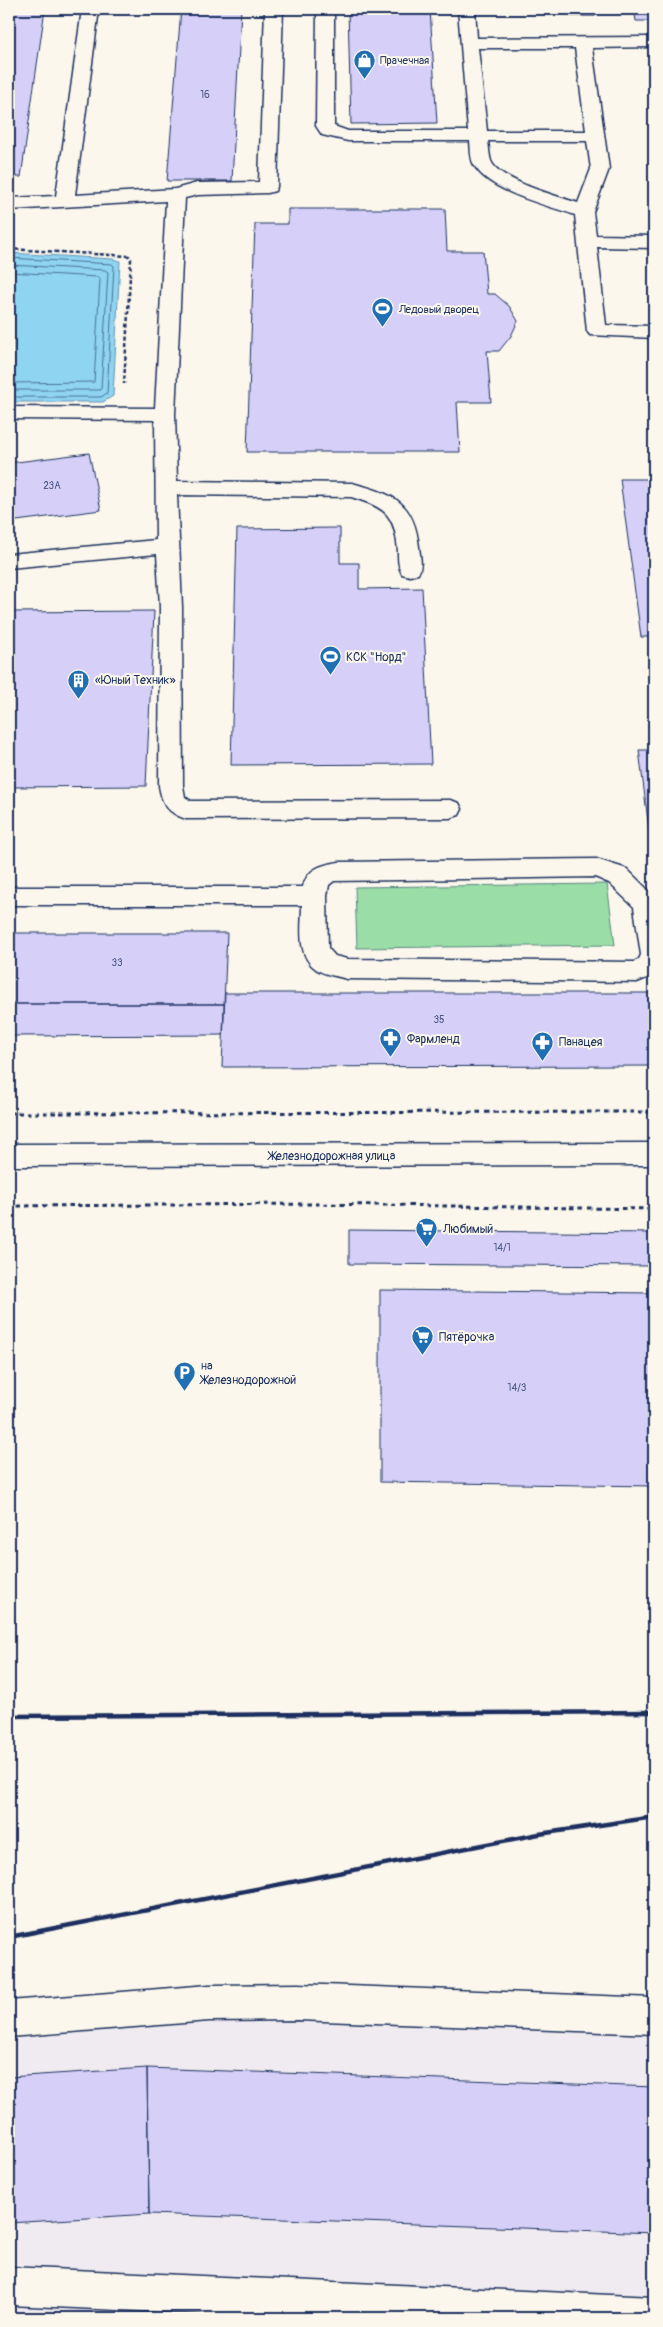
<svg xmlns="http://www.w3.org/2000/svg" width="663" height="2327" font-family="Pangolin,sans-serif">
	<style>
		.built { fill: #f0ebf0 }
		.green { fill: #9adda7; stroke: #5a8682 }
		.water { fill: #8fd4f0; stroke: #6192b6 }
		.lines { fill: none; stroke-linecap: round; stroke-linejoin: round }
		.shore { stroke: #497198; stroke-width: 1 }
		.building { fill: #d6d0f9; stroke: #1b2f5e }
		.minor-casing { stroke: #1b2f5e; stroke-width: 3 }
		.major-casing { stroke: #1b2f5e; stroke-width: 3 }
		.path-far1 { stroke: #1b2f5e; stroke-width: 2.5; stroke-dasharray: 4 2.5; stroke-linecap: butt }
		.path { stroke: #1b2f5e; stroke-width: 3; stroke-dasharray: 4.5 4; stroke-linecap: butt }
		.minor { fill: #fbf7ec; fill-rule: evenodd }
		.major { fill: #fbf7ec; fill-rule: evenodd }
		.rail { stroke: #1b2f5e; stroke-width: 4.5 }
		.labels { text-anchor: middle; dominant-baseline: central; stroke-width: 4; stroke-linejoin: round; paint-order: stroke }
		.number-label { font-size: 10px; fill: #4a5785 }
		.far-poi-label { font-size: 11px; fill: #1b2f5e; stroke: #fbf7ec; text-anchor: start }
		.poi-label { font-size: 12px; fill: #1b2f5e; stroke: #fbf7ec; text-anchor: start }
		.street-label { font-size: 12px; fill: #1b2f5e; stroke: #fbf7ec }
	</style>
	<rect width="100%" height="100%" fill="#fbf7ec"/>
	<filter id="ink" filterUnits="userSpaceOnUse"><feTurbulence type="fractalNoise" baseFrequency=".02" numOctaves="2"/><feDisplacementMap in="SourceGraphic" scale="10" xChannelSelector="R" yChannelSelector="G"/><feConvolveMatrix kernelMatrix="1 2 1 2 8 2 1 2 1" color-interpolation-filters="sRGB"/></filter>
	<g filter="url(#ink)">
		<path class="built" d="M260,2019l394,12v287h-645v-281z"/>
		<path class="green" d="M607,884l8,61 -258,3 -2,-61z"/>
		<path class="water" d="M9,253l104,6 7,2 -7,135 -10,6h-94z"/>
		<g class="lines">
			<path class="shore" d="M9,258l103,6 2,2 -7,127 -6,4h-92
				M9,265l96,5 3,2 -7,118h-92
				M9,272l89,5 2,2 -6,103 -85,1"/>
		</g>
		<path class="building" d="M9,9h36l-24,168h-12z
			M181,9h60l-9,172h-65z
			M348,9h82l7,114 -86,1z
			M569,9h25l1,7h-25z
			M634,9h20v12h-18z
			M288,209h157l2,42h36l4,43h8l14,12 9,15 -7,15 -12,15h-12l4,51h-34l3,50h-213l8,-228h33z
			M89,453l12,57 -92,12v-59z
			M620,479h34v158h-13z
			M340,528v35h19v26l63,-1 9,176 -200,1 6,-236z
			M154,611l-8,175 -137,1v-175z
			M639,750h15v111h-1z
			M9,933h218l-3,71h-215z
			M225,993h429v73l-432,1z
			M9,1004h215l-1,31 -214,1z
			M349,1230l305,3v33l-305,-2z
			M380,1290l274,3v193l-274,-4z
			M147,2068l507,19v146l-505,-19z
			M147,2068l2,146 -140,9v-146z"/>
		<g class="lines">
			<defs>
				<path id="minor" d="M82,9h17l-24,186 100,-6 22,-6 62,-1 6,-173h18l-6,178 -2,4 -7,2 -70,2 -13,3 -10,216 2,67 175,2c41,11 62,18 67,64 1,9 4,19 -1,27l-8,2 -8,-2c-4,-7 -4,-15 -4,-23 -3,-36 -12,-44 -47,-54l-174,-2 5,112 1,179 2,11 6,4 259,-1 9,3 3,6 -3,6 -9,3 -264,1c-18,-6 -24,-15 -27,-33l1,-179 -3,-53 -148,14v-14l147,-14 -1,-120 -146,-1v-12l146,1 11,-207 -157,9v-12l47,-2z
					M317,9h17v117l14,5h120l-10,-122h17l2,29 177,-1v10l-62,1 17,121 -16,43 3,23 58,1v12l-57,-1 9,78 48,1v12l-64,-3 -3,-4 -12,-116c-28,-10 -86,-23 -101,-50 -4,-7 -3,-16 -4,-24h-122l-26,-6 -6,-9zM478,48h97l11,83h-99zM488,141h99l4,28 -13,34c-20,-7 -79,-22 -87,-42 -2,-6 -2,-14 -3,-20z
					M596,859l31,10 27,27v79l-17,7 -290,-3c-9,-3 -23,-4 -31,-10 -20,-14 -14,-42 -14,-64h-293v-18h294c4,-19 19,-22 36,-25zM595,877l14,6 25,24 7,48 -2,4 -5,3 -287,-3 -12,-3 -7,-8 -1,-52 2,-11 5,-4z
					M298,1984l356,14v36l-356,-14 -89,1 -200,16v-36l200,-16z
					M9,2267l645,30v21h-358l-287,-13z"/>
				<path id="major" d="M654,1143v22l-645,1v-22z"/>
			</defs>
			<use href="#minor" class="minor-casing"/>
			<use href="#major" class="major-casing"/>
			<path class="path-far1" d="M9,249l120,7 2,3 -7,125"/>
			<path class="path" d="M9,1113l645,-1
				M9,1206l306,-2 339,5"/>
			<use href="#minor" class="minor"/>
			<use href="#major" class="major"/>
			<path class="rail" d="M9,1716l645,-4
				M9,1937l530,-103 115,-17"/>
		</g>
	</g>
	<defs>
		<symbol id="shop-pin" viewBox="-11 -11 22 30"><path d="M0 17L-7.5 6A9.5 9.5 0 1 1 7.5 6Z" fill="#1f6fb2" stroke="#fbf7ec"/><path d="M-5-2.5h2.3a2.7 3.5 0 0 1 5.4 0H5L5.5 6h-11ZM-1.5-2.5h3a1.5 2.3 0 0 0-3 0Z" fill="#fff"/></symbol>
		<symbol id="stadium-pin" viewBox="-11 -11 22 30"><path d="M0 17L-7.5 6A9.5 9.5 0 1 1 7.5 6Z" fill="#1f6fb2" stroke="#fbf7ec"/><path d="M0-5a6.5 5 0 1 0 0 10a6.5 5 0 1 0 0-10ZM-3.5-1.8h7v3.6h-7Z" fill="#fff"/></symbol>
		<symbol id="building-pin" viewBox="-11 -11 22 30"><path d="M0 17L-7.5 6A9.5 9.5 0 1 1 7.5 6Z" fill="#1f6fb2" stroke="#fbf7ec"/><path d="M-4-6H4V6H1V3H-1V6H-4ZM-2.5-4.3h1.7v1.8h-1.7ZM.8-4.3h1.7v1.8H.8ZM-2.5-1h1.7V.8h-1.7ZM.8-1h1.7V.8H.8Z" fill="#fff"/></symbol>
		<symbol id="pharmacy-pin" viewBox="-11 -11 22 30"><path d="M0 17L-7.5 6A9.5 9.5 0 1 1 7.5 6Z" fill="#1f6fb2" stroke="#fbf7ec"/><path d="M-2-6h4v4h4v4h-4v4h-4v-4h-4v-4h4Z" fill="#fff"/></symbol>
		<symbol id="supermarket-pin" viewBox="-11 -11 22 30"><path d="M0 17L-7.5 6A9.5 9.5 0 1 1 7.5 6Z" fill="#1f6fb2" stroke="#fbf7ec"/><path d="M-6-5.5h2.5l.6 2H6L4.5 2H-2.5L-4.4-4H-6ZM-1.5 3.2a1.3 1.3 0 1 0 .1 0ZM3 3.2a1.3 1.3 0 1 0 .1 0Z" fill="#fff"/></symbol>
		<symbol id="parking-pin" viewBox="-11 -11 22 30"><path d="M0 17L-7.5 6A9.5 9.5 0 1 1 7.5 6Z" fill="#1f6fb2" stroke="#fbf7ec"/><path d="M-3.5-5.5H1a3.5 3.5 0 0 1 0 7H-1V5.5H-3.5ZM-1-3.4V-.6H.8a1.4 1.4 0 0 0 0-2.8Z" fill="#fff"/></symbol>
	</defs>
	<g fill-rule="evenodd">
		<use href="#shop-pin" x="352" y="48" width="25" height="34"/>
		<use href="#stadium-pin" x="370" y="296" width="25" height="34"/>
		<use href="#stadium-pin" x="318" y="644" width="25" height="34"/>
		<use href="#building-pin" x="66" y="668" width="25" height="34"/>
		<use href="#pharmacy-pin" x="378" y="1026" width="25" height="34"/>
		<use href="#pharmacy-pin" x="530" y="1030" width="25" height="34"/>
		<use href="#supermarket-pin" x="414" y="1216" width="25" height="34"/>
		<use href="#supermarket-pin" x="410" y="1324" width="25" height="34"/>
		<use href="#parking-pin" x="172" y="1360" width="25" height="34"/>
	</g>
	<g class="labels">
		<g class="number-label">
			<text x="205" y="95">16</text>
			<text x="52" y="486">23А</text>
			<text x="117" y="963">33</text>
			<text x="439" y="1020">35</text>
			<text x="502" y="1248">14/1</text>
			<text x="517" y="1388">14/3</text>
		</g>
		<g class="far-poi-label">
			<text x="380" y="60">Прачечная</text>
			<text x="399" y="309">Ледовый дворец</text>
		</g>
		<g class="poi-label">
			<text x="346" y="657">КСК "Норд"</text>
			<text x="95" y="680">«Юный Техник»</text>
			<text x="407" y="1039">Фармленд</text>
			<text x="559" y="1042">Панацея</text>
			<text x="443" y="1229">Любимый</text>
			<text x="439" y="1337">Пятёрочка</text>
			<text x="201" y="1366">на<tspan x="201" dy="14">Железнодорожной</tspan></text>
		</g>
		<g class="street-label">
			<text x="332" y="1156">Железнодорожная улица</text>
		</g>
	</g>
	<rect width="663" height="2327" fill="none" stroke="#fbf7ec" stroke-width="30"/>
	<rect x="15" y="15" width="633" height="2297" fill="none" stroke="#1b2f5e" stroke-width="2" filter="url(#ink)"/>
</svg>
